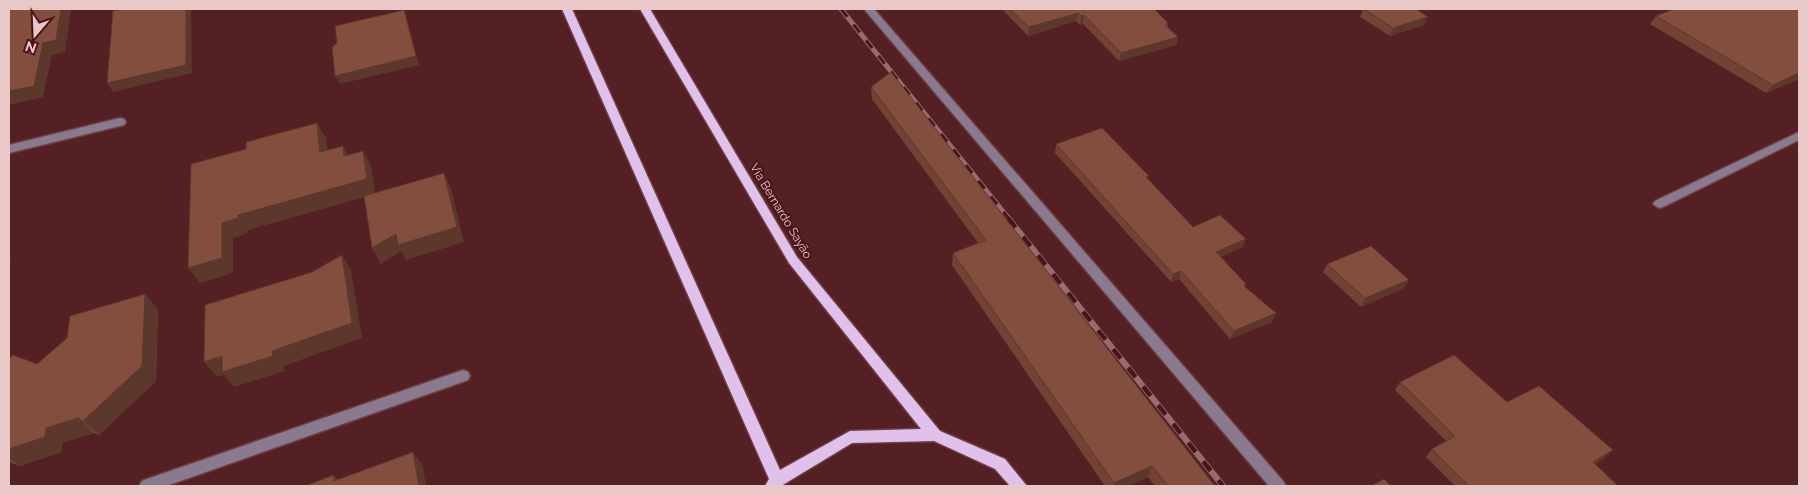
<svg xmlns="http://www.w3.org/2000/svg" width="1808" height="495" font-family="Raleway,sans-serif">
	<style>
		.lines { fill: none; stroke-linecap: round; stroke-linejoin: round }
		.minor-casing { stroke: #6f3e42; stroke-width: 3 }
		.major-casing { stroke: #6f3e42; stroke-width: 3 }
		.minor { fill: #897a8f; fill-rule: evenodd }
		.major { fill: #e0c1eb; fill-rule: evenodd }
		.rail-far1-casing { stroke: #986c6e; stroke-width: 5 }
		.rail-casing { stroke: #986c6e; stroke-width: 6 }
		.rail-far1 { stroke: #48151b; stroke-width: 3; stroke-dasharray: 10; stroke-linecap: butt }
		.rail { stroke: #48151b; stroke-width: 4.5; stroke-dasharray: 12; stroke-linecap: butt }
		.wall { fill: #724335 }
		.shaded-wall { fill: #5c372b }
		.building { fill: #844e3e; stroke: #5c372b }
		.labels { text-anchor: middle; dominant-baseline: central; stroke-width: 4; stroke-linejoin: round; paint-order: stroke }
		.street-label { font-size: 12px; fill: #eac8c8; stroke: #48151b }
	</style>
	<rect width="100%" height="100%" fill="#542024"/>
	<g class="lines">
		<defs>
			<path id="minor" d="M864,9h10l409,472 3,5h-17z
				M120,118l4,1 2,3 -2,3 -115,28v-8z
				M1799,132v8l-136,67 -4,1 -6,-4 2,-3z
				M463,370l5,2 2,4 -2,4 -302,106h-27l3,-5 5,-2z"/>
			<path id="major" d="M562,9h10l208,461 70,-39 71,-2 -132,-166 -149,-254h10l147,248 143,174 65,28 22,27h-17l-15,-17 -61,-28 -82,2 -71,43h-16l4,-7z"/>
		</defs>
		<use href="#minor" class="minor-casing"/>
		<use href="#major" class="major-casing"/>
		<use href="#minor" class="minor"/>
		<use href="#major" class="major"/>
		<defs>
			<path id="rail-far1" d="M841,9l168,210"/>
			<path id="rail" d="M1008,218l215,268"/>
		</defs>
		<use href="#rail-far1" class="rail-far1-casing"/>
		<use href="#rail" class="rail-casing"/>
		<use href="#rail-far1" class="rail-far1"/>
		<use href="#rail" class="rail"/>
	</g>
	<path class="wall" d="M1004,9h150l14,14v4l10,10 -2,8 -57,16 -36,-37 -3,1 -4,-4 -48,15 -24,-25z
		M1363,9h53l8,16 -34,11 -30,-19z
		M1799,9v70l-33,14 -116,-69 6,-8z
		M871,87l344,399h-60l-7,-9 -20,9h-23l-153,-221 1,-12 25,-10 -106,-144z
		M1056,144l92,35 45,48 50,20 -22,10 25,27 -1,3 31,26 -4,9 -42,17 -51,-60 -8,3 -116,-129z
		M1327,264l82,16 -5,8 -43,19 -38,-35z
		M158,309l-2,72 -57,54 -5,-2 -32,10v9l-43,14 -10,-4v-103l28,5z
		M1400,382l107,20 98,56 -10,6 23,22h-163l-29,-29 6,-8 14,-8 -51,-51z"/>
	<path class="shaded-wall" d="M61,9h10l-6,43 -13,3 -9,42 -34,8v-14z
		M186,9h5l1,64 -79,19 -6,-9z
		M404,10l3,9 12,46 -79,19 -5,-8z
		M1078,13l-2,8 -48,15 1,-9z
		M1084,15l-1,9 -3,1 1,-9z
		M1428,17l-4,8 -34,11 3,-8z
		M1178,37l-2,8 -57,16 2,-8z
		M1799,73v6l-33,14 7,-8z
		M317,123l9,15 3,29 -9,-15z
		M343,146l8,15 -7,-5z
		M363,151l8,15 4,28 -127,36v3l-15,5v35l-33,10 -12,-15 34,-45z
		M444,173l7,15 13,54 -58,18 -5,-9 -20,13 -9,-16z
		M1246,239l-3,8 -30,13 3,-8z
		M9,253l2,3 -2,13z
		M342,255l9,15 11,68 -78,28 1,5 -51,16 -10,-12 -7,2 -13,-15 18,-6 50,-5z
		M1181,271l-2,8 -8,3 2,-8z
		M1409,280l-5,8 -43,19 4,-9z
		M145,294l13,15 -2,72 -57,54 -16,-14z
		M1276,313l-4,9 -42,17 4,-8z
		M78,418l16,15 -32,10v9l-43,14 -10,-8v-9l37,-21z
		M1613,450l-8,8 -20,12 8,-8z
		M413,452l10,14 3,20h-7z
		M1152,466l-4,11 -20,9h-15l1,-3z
		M334,475l9,11 -9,-5z"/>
	<path class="building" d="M9,9h52l-5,31 -13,3 -9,43 -25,5z
		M123,9h63v56l-79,18 6,-72z
		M1010,9h144l14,14 -3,2 13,12 -57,16 -37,-38 -3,1 -3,-3 -49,14z
		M1364,9h52l12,8 -35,11z
		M1674,9h125v64l-26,12 -117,-69z
		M404,10l12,46 -81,20 -3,-29 5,-4 -2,-17z
		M891,72l324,414h-47l-16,-20 -38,17 -161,-230 33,-13 -115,-153z
		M317,123l3,29 23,-6 1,10 19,-5 4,28 -129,36v3l-16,5v35l-34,10 3,-104 55,-15v-7z
		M1102,128l47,48 -3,1 47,50 27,-12 26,24 -30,13 30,32 -2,2 32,27 -42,18 -53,-60 -8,3 -117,-130z
		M444,173l13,54 -59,18 -2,-11 -24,14 -8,-52z
		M1371,246l38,34 -44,18 -38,-34z
		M342,255l10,68 -80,28 1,5 -51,16v-16l-18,6 1,-57 107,-33z
		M145,294l-3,72 -59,55 -5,-3 -32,10 -1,9 -36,12v-90l4,-4 24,9 30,-26 3,-22z
		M1454,355l53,47 32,-16 74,64 -20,12 25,24h-149l-37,-37 23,-13 -55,-54z
		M413,452l6,34h-114l29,-11v6z
		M1384,479l7,7h-20z"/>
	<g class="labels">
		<g class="street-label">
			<text transform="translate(781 211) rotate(59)">Via Bernardo Sayão</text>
		</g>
	</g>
	<rect width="1808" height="495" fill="none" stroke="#eac8c8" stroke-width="20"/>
	<g transform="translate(35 35) rotate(199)" stroke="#48151b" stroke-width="4" paint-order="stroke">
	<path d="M0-4L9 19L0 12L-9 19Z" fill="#eac8c8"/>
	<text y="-8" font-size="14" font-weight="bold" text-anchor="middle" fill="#eac8c8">N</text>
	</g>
</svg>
